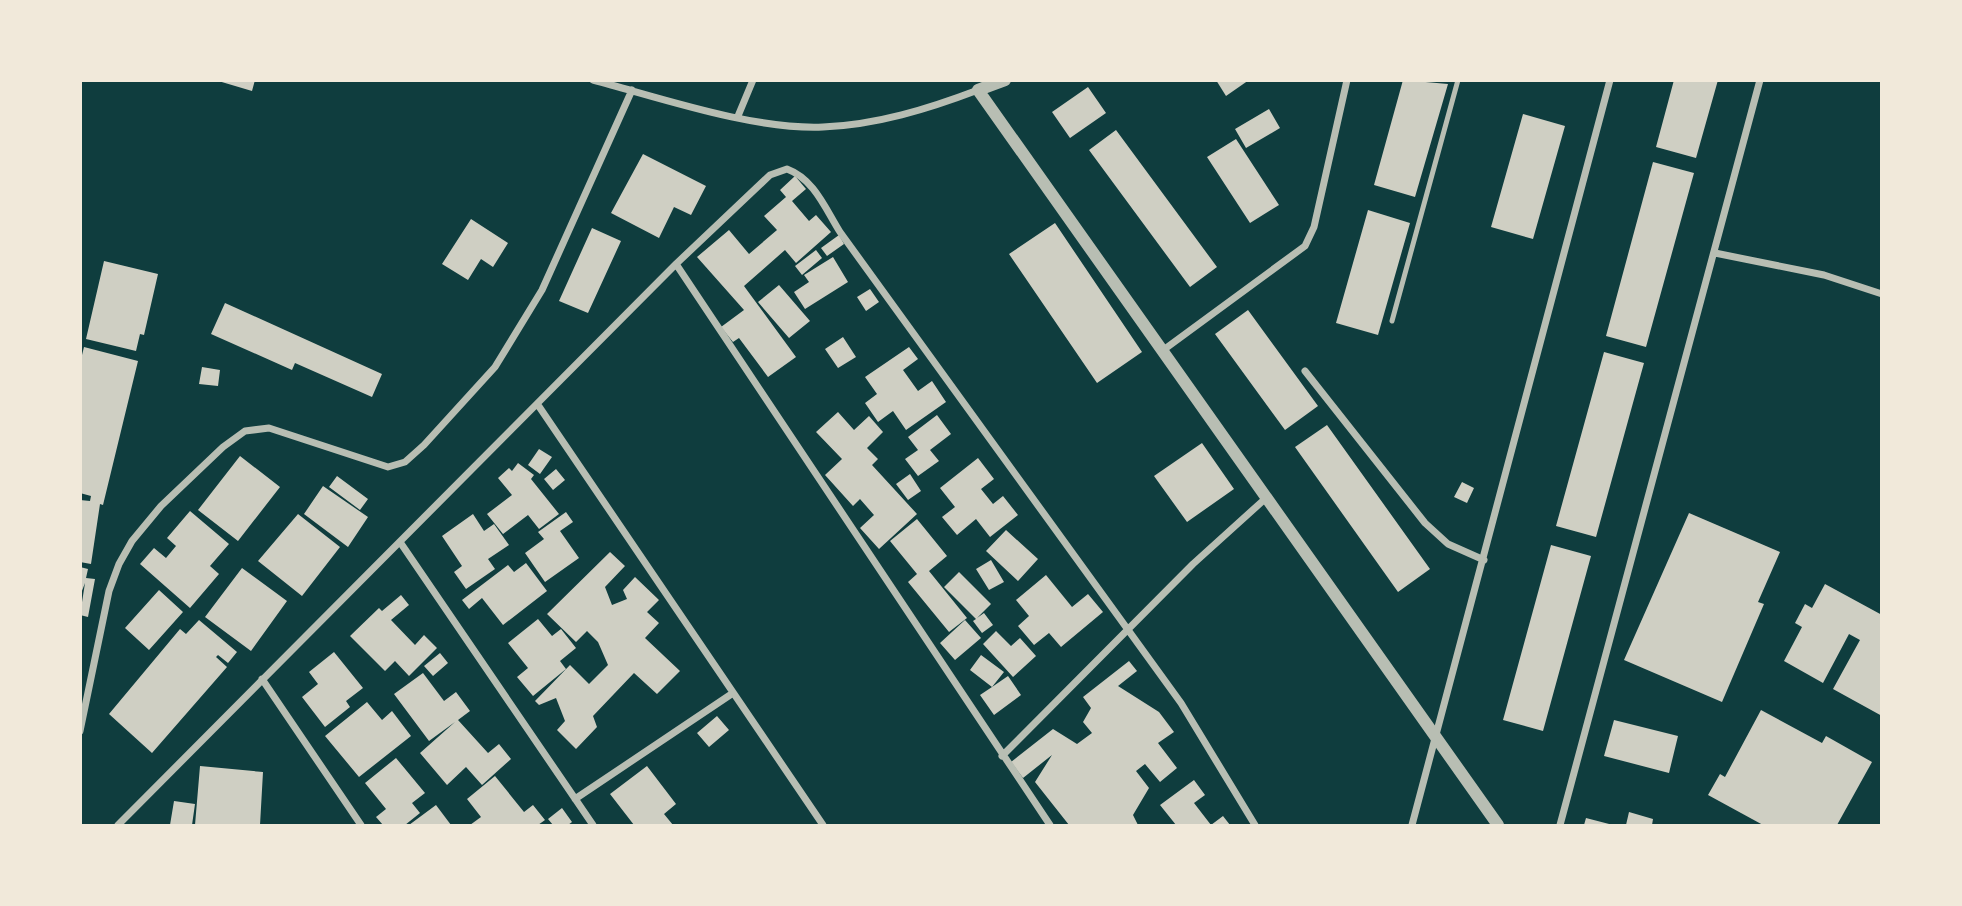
<svg xmlns="http://www.w3.org/2000/svg" width="1962" height="906" font-family="Manrope,sans-serif">
	<style>
		.building { fill: #cfcfc3 }
		.lines { fill: none; stroke-linecap: round; stroke-linejoin: round }
		.service { stroke: #b8beb3; stroke-width: 5 }
		.minor { stroke: #b8beb3; stroke-width: 7 }
		.tertiary { stroke: #b8beb3; stroke-width: 12 }
	</style>
	<rect width="100%" height="100%" fill="#0f3d3e"/>
	<path class="building" d="M215,80h40l-3,11z
		M1216,80h33l-23,16z
		M1403,80l45,4 -33,113 -41,-12z
		M1674,80h44l-22,78 -40,-11z
		M1088,87l18,26 -36,25 -18,-26z
		M1269,109l11,19 -34,20 -11,-19z
		M1523,114l42,12 -32,113 -42,-12z
		M1116,130l101,137 -27,20 -101,-137z
		M1236,139l43,66 -29,18 -43,-66z
		M643,154l63,32 -15,29 -17,-8 -15,31 -48,-25z
		M1653,162l41,11 -48,174 -40,-11z
		M795,176l11,13 -14,12 17,20 7,-6 15,17 -35,31 -11,-13 -41,36 52,71 -28,20 -29,-39 -6,4 -12,-15 23,-17 -47,-53 32,-27 20,24 28,-24 -13,-14 22,-19 -6,-7z
		M1368,210l42,13 -32,112 -42,-12z
		M471,219l37,24 -15,24 -12,-8 -13,21 -26,-16z
		M1055,223l87,129 -45,31 -88,-129z
		M592,228l29,13 -33,72 -29,-12z
		M839,235l5,9 -17,12 -6,-8z
		M816,250l6,8 -20,17 -7,-9z
		M833,257l15,25 -43,27 -11,-17 15,-10 -5,-7z
		M104,261l54,13 -14,61 -4,-1 -4,17 -50,-12z
		M779,285l31,36 -21,17 -31,-36z
		M870,289l9,13 -13,9 -9,-14z
		M225,303l157,71 -10,23 -77,-34 -3,7 -81,-36z
		M1248,310l70,96 -33,24 -70,-96z
		M843,337l13,20 -18,11 -13,-19z
		M84,347l54,14 -35,144 -3,-1 -9,60 -11,-2v-62l10,1 1,-5 -11,-3v-130z
		M909,347l9,12 -15,11 15,21 14,-10 14,21 -40,28 -13,-19 -15,11 -13,-19 12,-9 -12,-17z
		M1604,352l40,11 -48,174 -40,-11z
		M202,367l18,3 -2,16 -19,-2z
		M838,412l16,18 15,-14 14,16 -16,16 11,11 -6,6 45,49 -38,35 -19,-21 14,-13 -14,-16 -7,7 -28,-31 17,-16 -26,-27z
		M937,415l14,19 -21,16 9,11 -21,15 -13,-17 13,-9 -10,-13z
		M1327,425l103,144 -32,23 -103,-145z
		M1202,443l32,46 -47,33 -33,-46z
		M539,449l13,8 -12,17 -12,-9z
		M240,456l40,31 -42,54 -40,-31z
		M978,458l16,21 -13,10 12,15 10,-8 15,19 -28,22 -14,-18 -19,16 -15,-18 13,-10 -15,-19z
		M518,463l16,12 -3,4 28,35 -20,15 -11,-14 -25,19 -16,-20 25,-19 -14,-17 11,-10 3,3z
		M556,469l9,11 -12,10 -9,-11z
		M910,474l11,17 -13,9 -12,-16z
		M337,476l31,23 -8,11 -31,-23z
		M1462,482l12,6 -7,15 -13,-6z
		M323,486l45,31 -20,30 -44,-33z
		M190,511l39,33 -19,22 9,8 -29,34 -50,-44 14,-16 12,10 10,-12 -9,-8z
		M566,512l7,10 -13,9 19,27 -34,24 -20,-29 19,-14 -6,-7z
		M1689,513l91,39 -22,50 6,2 -42,98 -98,-42z
		M298,514l42,33 -38,49 -44,-35z
		M473,514l11,17 10,-7 15,21 -21,14 7,10 -29,20 -12,-17 8,-6 -20,-30z
		M917,519l30,37 -18,15 38,47 -18,14 -41,-50 9,-8 -27,-33z
		M1006,530l32,29 -20,22 -32,-30z
		M1551,545l40,11 -48,175 -40,-11z
		M610,552l15,14 -20,21 7,18 15,-6 -4,-9 12,-13 24,23 -12,12 12,11 -14,15 35,33 -23,23 -23,-21 -41,43 4,11 -21,22 -19,-19 8,-9 -9,-23 -17,7 -4,-4 35,-36 19,19 19,-19 -10,-23 -11,-11 -11,11 -29,-28z
		M991,560l13,22 -15,8 -13,-21z
		M526,563l21,28 -44,34 -21,-27 -13,11 -7,-9 46,-35 6,7z
		M80,567l8,2 -2,9 9,1 -7,38 -8,-2 5,-32 -5,13z
		M242,568l45,33 -36,50 -46,-34z
		M959,572l32,32 -14,14 7,-5 9,12 -11,8 -9,-12 3,-2 -32,-32z
		M1046,575l26,32 16,-13 15,18 -42,35 -12,-14 -15,12 -16,-19 11,-10 -13,-16z
		M1825,584l57,31v101l-49,-27 27,-49 -11,-6 -26,49 -39,-22 18,-34 -7,-4 10,-19 7,4z
		M159,590l24,22 -34,38 -24,-22z
		M401,595l8,10 -18,15 24,25 9,-10 13,13 -28,28 -14,-15 -10,10 -35,-35 29,-28 3,3z
		M538,619l14,17 9,-7 15,19 -16,13 6,8 -33,27 -16,-19 11,-9 -20,-25z
		M199,620l38,32 -9,11 -10,-8 -2,2 11,10 -75,86 -43,-39 71,-85 6,5z
		M965,620l16,18 -26,22 -15,-17z
		M996,631l15,15 9,-8 16,18 -23,21 -30,-33z
		M334,652l29,36 -17,13 4,6 -25,20 -23,-30 16,-13 -9,-12z
		M440,653l8,10 -15,13 -9,-10z
		M981,655l23,17 -12,15 16,-11 13,19 -27,20 -14,-20 12,-8 -22,-17z
		M1129,661l8,10 -19,15 41,26 15,20 -16,11 19,25 -17,14 -15,-18 -9,7 13,17 -16,27 5,10h-69l-34,-43 17,-27 -29,23 -12,-16 42,-33 24,15 15,-11 -9,-11 8,-14 -8,-11z
		M423,673l21,28 12,-9 14,19 -12,9 30,33 11,-9 12,15 -29,26 -16,-18 -19,18 -27,-32 35,-31 -26,19 -35,-47z
		M367,702l15,18 10,-9 19,25 -52,41 -34,-41z
		M1761,710l61,33 4,-7 46,26 -35,63h-74l-55,-30 12,-21 5,3z
		M717,716l12,14 -20,17 -12,-14z
		M1614,720l64,16 -9,37 -65,-17z
		M396,758l29,35 -13,10 8,10 -15,12h-22l-7,-8 10,-8 -21,-26z
		M200,766l63,6 -3,53h-65z
		M647,766l29,38 -12,10 9,11h-39l-24,-31z
		M495,776l29,36 9,-7 12,15 -7,5h-68l11,-8 -14,-18z
		M1194,780l11,15 -11,8 17,22 12,-9 7,9h-54l-16,-20z
		M174,801l21,3 -3,21h-22z
		M436,805l15,20h-42z
		M562,808l10,14 -4,3h-15l-5,-6z
		M1629,812l24,7 -1,6h-26z
		M1586,818l27,7h-29z"/>
	<g class="lines">
		<path class="service" d="M1392,321l66,-241"/>
		<path class="minor" d="M593,80c68,18 161,50 230,47 53,-2 105,-18 155,-37
			M738,116l15,-36
			M1715,253l109,22 58,19
			M676,264l374,561
			M1162,351l143,-105 9,-19 33,-147
			M1305,371l120,152 23,21 36,16
			M538,405l285,420
			M400,542l193,283
			M262,679l99,146
			M80,731l29,-140 10,-27 13,-23 29,-35 62,-59 22,-16 24,-3 119,39 17,-5 19,-17 71,-78 47,-77 90,-200
			M1002,756l191,-192 73,-66
			M575,799l158,-106
			M118,825l558,-561 94,-89 17,-6c27,10 38,39 53,63l341,471 74,122
			M1412,825l198,-745
			M1560,825l200,-745"/>
		<path class="tertiary" d="M1005,80l-27,10 520,735"/>
	</g>
	<rect width="1962" height="906" fill="none" stroke="#f1e9da" stroke-width="164"/>
</svg>
